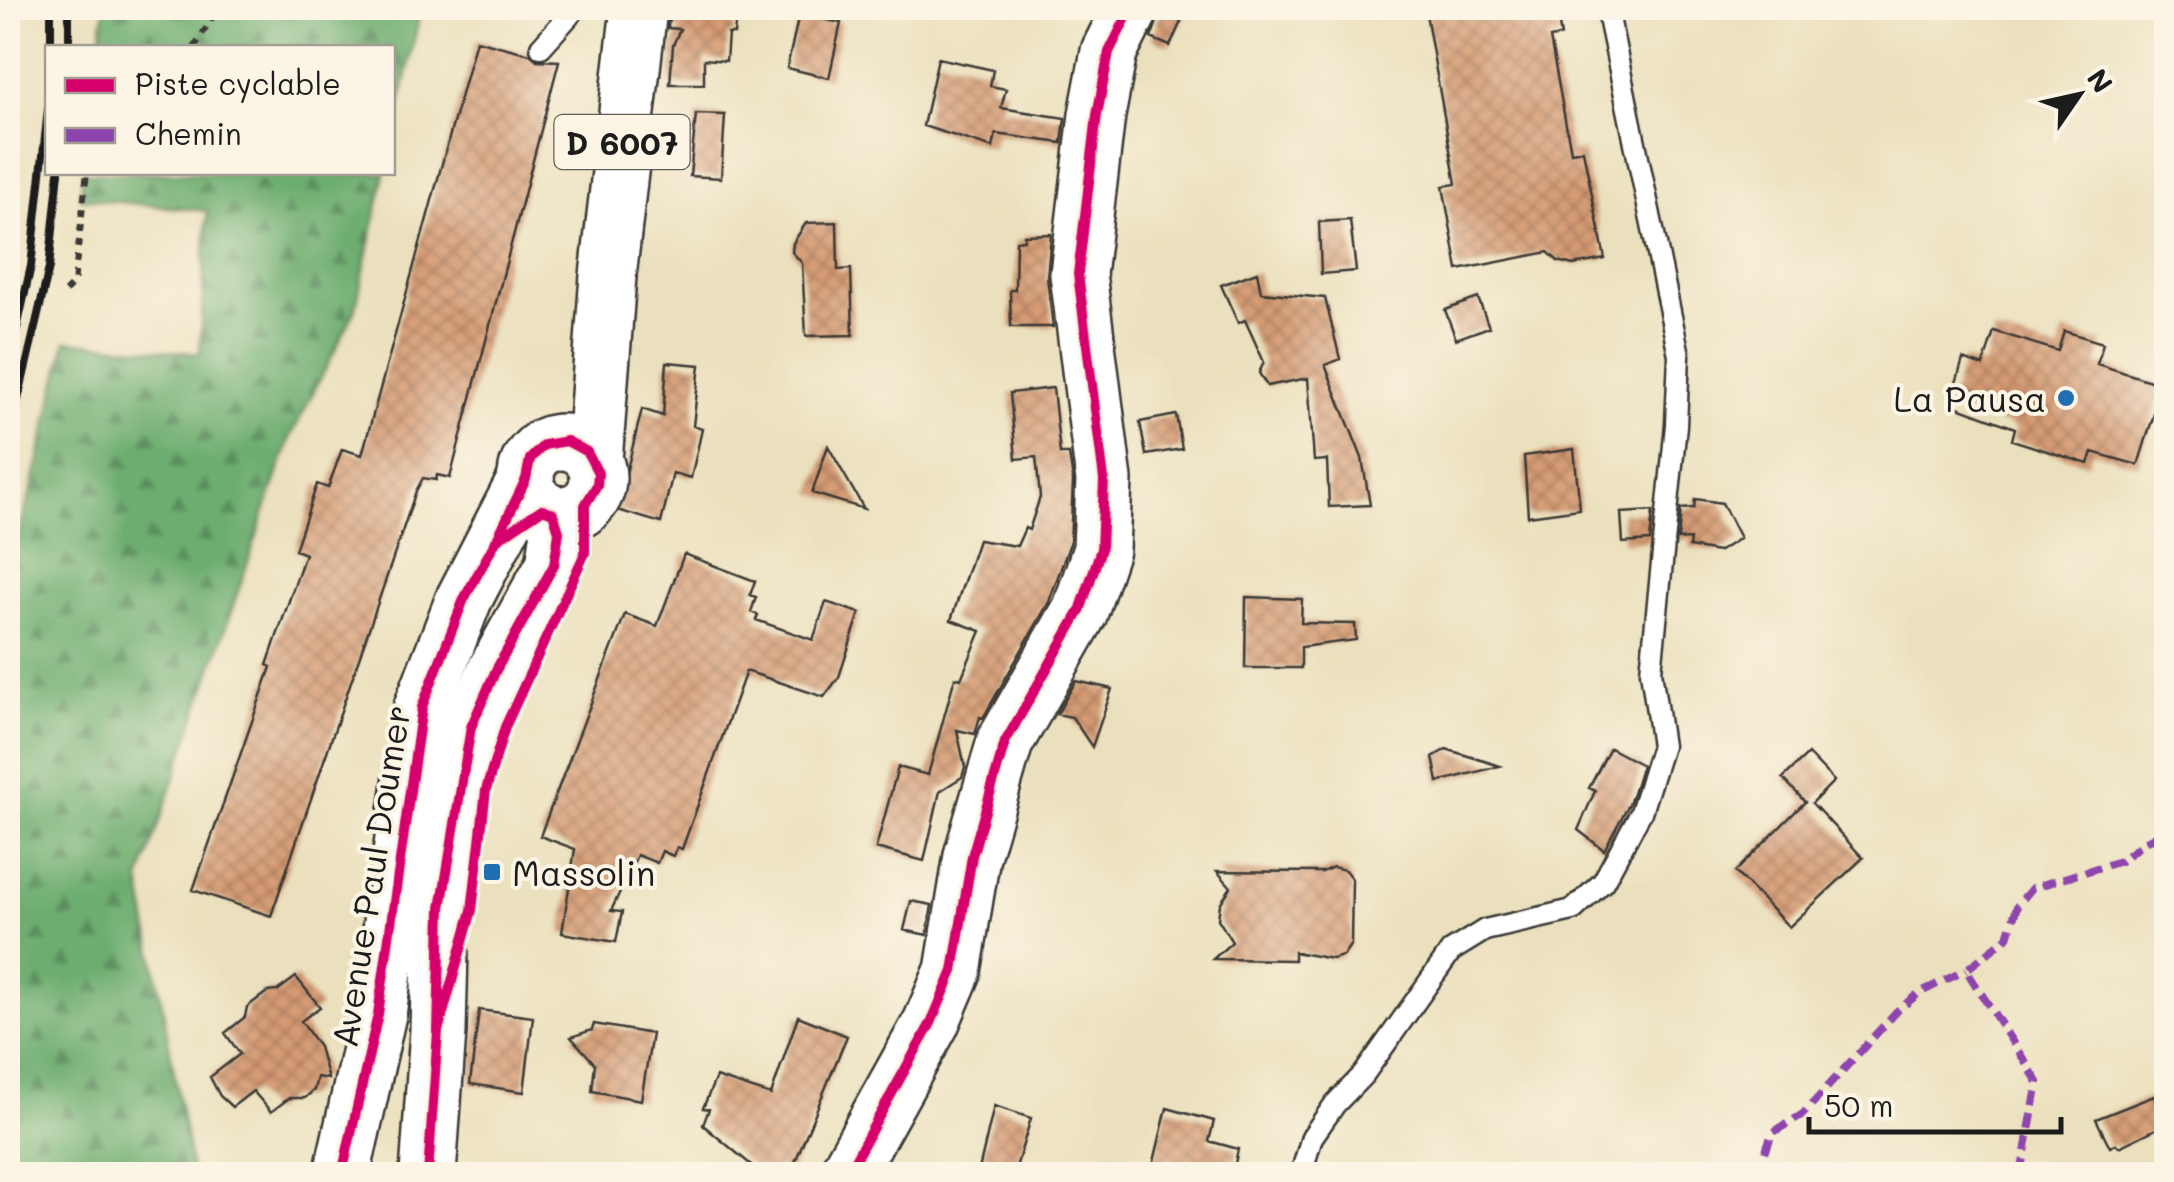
<svg xmlns="http://www.w3.org/2000/svg" width="2174" height="1182" font-family="Mali,sans-serif">
	<style>
		.forest { fill: url(#forest-firs); stroke: #446446; stroke-width: 2.5 }
		.building { fill: url(#building-cross-hatch) }
		.lines { fill: none; stroke-linecap: round; stroke-linejoin: round }
		.lane-casing { stroke: #3b3934; stroke-width: 25 }
		.secondary-casing { stroke: #3b3934; stroke-width: 60 }
		.primary-casing { stroke: #3b3934; stroke-width: 60 }
		.path { stroke: #3b3934; stroke-width: 6; stroke-dasharray: 8 8; stroke-linecap: butt }
		.lane { stroke: #fff; stroke-width: 20 }
		.secondary { stroke: #fff; stroke-width: 55 }
		.primary { stroke: #fff; stroke-width: 55 }
		.rail { stroke: #1c1c1c; stroke-width: 8 }
		.quiet { stroke: #8e44ad; stroke-width: 8; stroke-dasharray: 15 8; stroke-linecap: butt }
		.cycleway-casing { stroke: #fcf5e5; stroke-width: 16 }
		.cycleway { stroke: #d6006c; stroke-width: 10 }
		.poi-dot { fill: #1f6fb2; stroke: #fcf5e5; stroke-width: 4 }
		.labels { text-anchor: middle; dominant-baseline: central; stroke-width: 8; stroke-linejoin: round; paint-order: stroke }
		.shield { fill: #fcf5e5; stroke: #5f5d58; stroke-width: 2.5 }
		.shield-label { font-size: 32px; font-weight: bold; fill: #1c1c1c }
		.poi-label { font-size: 35px; fill: #1c1c1c; stroke: #fcf5e5; text-anchor: end }
		.street-label { font-size: 35px; fill: #1c1c1c; stroke: #fcf5e5 }
	</style>
	<defs>
		<pattern id="forest-firs" width="22" height="20" patternUnits="userSpaceOnUse" patternTransform="scale(2.5)"><rect width="22" height="20" fill="#6dad70"/><path d="M5 1l3.5 6h-7zM16 11l3.5 6h-7z" fill="#598c5b"/></pattern>
		<pattern id="building-cross-hatch" width="8" height="8" patternUnits="userSpaceOnUse" patternTransform="scale(2.5)"><rect width="8" height="8" fill="#d69c74"/><path d="M0 0l8 8M0 8l8-8" fill="none" stroke="#ad7e5e"/></pattern>
	</defs>
	<rect width="100%" height="100%" fill="#fcf5e5"/>
	<filter id="ink" filterUnits="userSpaceOnUse"><feTurbulence type="fractalNoise" baseFrequency=".01" numOctaves="2"/><feDisplacementMap in="SourceGraphic" scale="20" xChannelSelector="R" yChannelSelector="G"/><feConvolveMatrix kernelMatrix="1 2 1 2 8 2 1 2 1" color-interpolation-filters="sRGB"/></filter>
	<filter id="wash" filterUnits="userSpaceOnUse"><feTurbulence type="fractalNoise" baseFrequency=".0048" numOctaves="4" result="noise"/><feDisplacementMap in="SourceGraphic" scale="40" xChannelSelector="R" yChannelSelector="G"/><feGaussianBlur stdDeviation="2.25" result="paint"/><feColorMatrix in="noise" values="0 0 0 0 0 0 0 0 0 0 0 0 0 0 0 0 0 1.4 0 .05"/><feComposite in="paint" operator="in"/></filter>
	<g filter="url(#wash)">
		<rect width="100%" height="100%" fill="#ebe0bd"/>
		<path class="forest" d="M105,8h316l-28,129 -1,-89 -293,-1z
			M83,173h302l-30,138 -65,127 -150,442 52,294h-184v-605l24,-81 34,-147 134,13 7,-143 -127,-13z"/>
		<g id="blocks">
			<path class="building" d="M670,8h67l-3,26h-6l-2,27 -22,-2v25h-34l3,-39 7,-16 -12,-1z
				M1162,8h25l-17,38 -19,-8z
				M1425,8h131l5,28 -11,2 21,114 12,-2 22,109 -32,6 -15,-4 -10,-9 -90,18 -15,-84 13,-2z
				M799,14l42,9 -12,55 -42,-10z
				M476,40l54,14 7,6 22,1 -109,417 -13,-3 -1,5 -13,-2 -7,13 -145,425 -78,-26 78,-223 -4,-2 38,-111 -10,-4 22,-66 11,4 14,-39 20,6z
				M938,58l55,12 -3,16 16,3 -5,19 64,10 -3,25 -66,-9 -3,14 -70,-22z
				M696,114l29,1 -4,63 -31,-2z
				M1350,220l6,51 -35,3 -2,-52z
				M837,222l1,48 13,-1 2,66 -47,1 -4,-73 -10,-11 1,-9 13,-20z
				M1051,234l-4,43 6,50h-42l-1,-37h5l1,-49 8,-1v-5z
				M1257,272l4,20 64,6 15,61 -15,6 37,93 8,47 -41,2 -2,-47 -13,1 -6,-83 -41,8 -8,-13 5,-11 -19,-42 -7,3 -17,-38z
				M1478,298l11,29 -33,12 -11,-29z
				M1994,331l64,20 6,-20 39,12 -6,21 66,21 -25,80 -46,-13 -4,12 -76,-24 3,-12 -65,-24 13,-45 20,7z
				M667,362l33,3 -7,61 9,3 -11,49 -18,-5 -12,50 -44,-13 25,-101 21,7z
				M1053,388l7,66h9l4,27 -3,62 -21,59 -66,116 -3,-1 -5,17 -18,-4 8,37 -3,10 -22,14 -16,70 -48,-13 22,-81 30,8 27,-98 6,2 20,-48 -30,-11 27,-80 39,6 8,-18 4,2 11,-33 -4,-40 -20,2 -6,-66z
				M1176,415l6,34 -36,6 -6,-33z
				M828,446l36,63 -52,-16z
				M1574,449l6,60 -52,7 -4,-60z
				M1695,499l27,4 18,35 -22,14 -29,-5 1,-8 -12,1 3,-31 13,-1z
				M1653,511l-3,30 -27,2 -2,-30z
				M684,554l71,27 -5,14 6,2 -5,15 7,3 -2,5 57,20 13,-38 34,11 -5,15 -16,49 -15,20 -78,-26 -64,178 -5,-2 -4,9 -11,-5 -5,12 -20,-8 -26,56 11,1 -6,30 -54,-9 13,-84 -35,-13 85,-222 32,12z
				M1246,597l56,2 -1,24 54,1 1,16 -55,7v21h-56z
				M1076,681l36,8 -20,58 -20,-30 -15,-3z
				M1610,748l32,17 -12,37 -26,48 -26,-20 17,-39 -6,-3z
				M1446,749l54,17 -62,16 -5,-25z
				M1808,754l26,27 -22,22 51,55 -74,69 -54,-55 70,-70 -22,-24z
				M1333,867l12,3 7,9 -1,65 -8,12 -11,3 -38,-7v8l-81,-1 19,-17 -14,-23 2,-15 11,-17 -14,-16 105,1z
				M911,901l21,4 -5,30 -23,-5z
				M296,977l24,30 -19,14 18,26 9,32 -11,-2 -3,13 -9,8h-16l-18,14 -18,-21 -21,16 -12,-11 -10,-19 30,-23 -15,-21 20,-16 2,-10 20,-15 10,-1z
				M479,1010l54,7 -9,75 -54,-8z
				M798,1016l49,20 -57,138h-28l-59,-49 6,-16 -6,-1 13,-31 55,18z
				M594,1024l58,10 -11,66 -49,-9 3,-27 -24,-27 21,-7z
				M2154,1096l12,28 -47,23 -3,-3 -6,3 -14,-28z
				M994,1106l37,12 -17,56h-36z
				M1167,1108l47,13 -5,20 29,8 -5,25h-82z"/>
		</g>
	</g>
	<g filter="url(#ink)">
		<use href="#blocks" fill-opacity="0" stroke="#3b3934" stroke-width="2.5"/>
		<g class="lines">
			<defs>
				<path id="lane" d="M541,47l35,-39
					M1301,1174l11,-37 23,-33 29,-30 87,-123 34,-21 88,-20 30,-28 38,-70 21,-66 -11,-75 25,-246 3,-70 -72,-347"/>
				<path id="secondary" d="M342,1174l36,-160 44,-307 42,-108 62,-120
					M847,1174l84,-151 22,-52 19,-115 33,-114 75,-131 21,-62 3,-69 -26,-206 19,-159 12,-63 22,-44"/>
				<path id="primary" d="M526 478a36 36 0 1 1 72 0a36 36 0 1 1-72 0Z
					M594,461l14,-185 31,-268
					M428,1174l10,-143 3,-123 30,-181 25,-57 58,-105 5,-33 -6,-19"/>
			</defs>
			<use href="#lane" class="lane-casing"/>
			<use href="#secondary" class="secondary-casing"/>
			<use href="#primary" class="primary-casing"/>
			<path class="path" d="M8,39l6,-31
				M194,48l24,-40
				M114,172h7
				M8,282l7,2
				M65,292l9,-9 13,-111"/>
			<use href="#lane" class="lane"/>
			<use href="#secondary" class="secondary"/>
			<use href="#primary" class="primary"/>
			<path class="rail" d="M69,8v40
				M51,48v-40
				M8,368l23,-102 17,-157
				M8,442l41,-174 10,-96"/>
			<path class="quiet" d="M1758,1174l14,-41 31,-19 94,-103 22,-18 47,-23
				M2021,1174l17,-92 -72,-112 42,-33 9,-31 15,-18 88,-27 23,-18 23,-13"/>
			<defs>
				<path id="cycleway" d="M342,1174l36,-160 44,-307 42,-108 33,-60 29,-60 4,-20 14,-14 23,-4 20,11 11,21 -1,12 -12,20v48l-80,174 -19,63 -14,120 -34,121
					M428,1174l10,-143 3,-123 30,-181 25,-57 58,-105 5,-33 -6,-19 -11,-4 -43,29
					M847,1174l84,-151 22,-52 19,-115 33,-114 75,-131 21,-62 3,-69 -26,-206 19,-159 12,-63 22,-44"/>
			</defs>
			<use href="#cycleway" class="cycleway-casing"/>
			<use href="#cycleway" class="cycleway"/>
		</g>
	</g>
	<g class="poi-dot">
		<circle cx="2066" cy="398" r="10"/>
		<rect x="482" y="862" width="20" height="20" rx="5"/>
	</g>
	<g class="labels">
		<rect class="shield" x="554.5" y="115" width="135" height="54" rx="8"/>
		<g class="shield-label">
			<text x="622" y="142">D 6007</text>
		</g>
		<g class="poi-label">
			<text x="2046" y="398">La Pausa</text>
			<text x="512" y="872" text-anchor="start">Massolin</text>
		</g>
		<g class="street-label">
			<text transform="translate(370 876) rotate(-81)">Avenue Paul Doumer</text>
		</g>
	</g>
	<rect width="2174" height="1182" fill="none" stroke="#fcf5e5" stroke-width="40"/>
	<rect x="45" y="45" width="350" height="130" fill="#fcf5e5" stroke="#a29e95" stroke-width="2.5"/>
	<rect x="65" y="78" width="50" height="15" fill="#d6006c" stroke="#a29e95" stroke-width="2.5"/>
	<text x="135" y="95" font-size="30" fill="#1c1c1c">Piste cyclable</text>
	<rect x="65" y="128" width="50" height="15" fill="#8e44ad" stroke="#a29e95" stroke-width="2.5"/>
	<text x="135" y="145" font-size="30" fill="#1c1c1c">Chemin</text>
	<g transform="translate(2079 95) rotate(56)" stroke="#fcf5e5" stroke-width="8" paint-order="stroke">
	<path d="M0-8L18 38L0 25L-18 38Z" fill="#1c1c1c"/>
	<text y="-15" font-size="28" font-weight="bold" text-anchor="middle" fill="#1c1c1c">N</text>
	</g>
	<path d="M1809 1117v15h252v-15" fill="none" stroke="#1c1c1c" stroke-width="5"/>
	<text x="1824" y="1117" font-size="30" fill="#1c1c1c" stroke="#fcf5e5" stroke-width="8" paint-order="stroke">50 m</text>
</svg>
